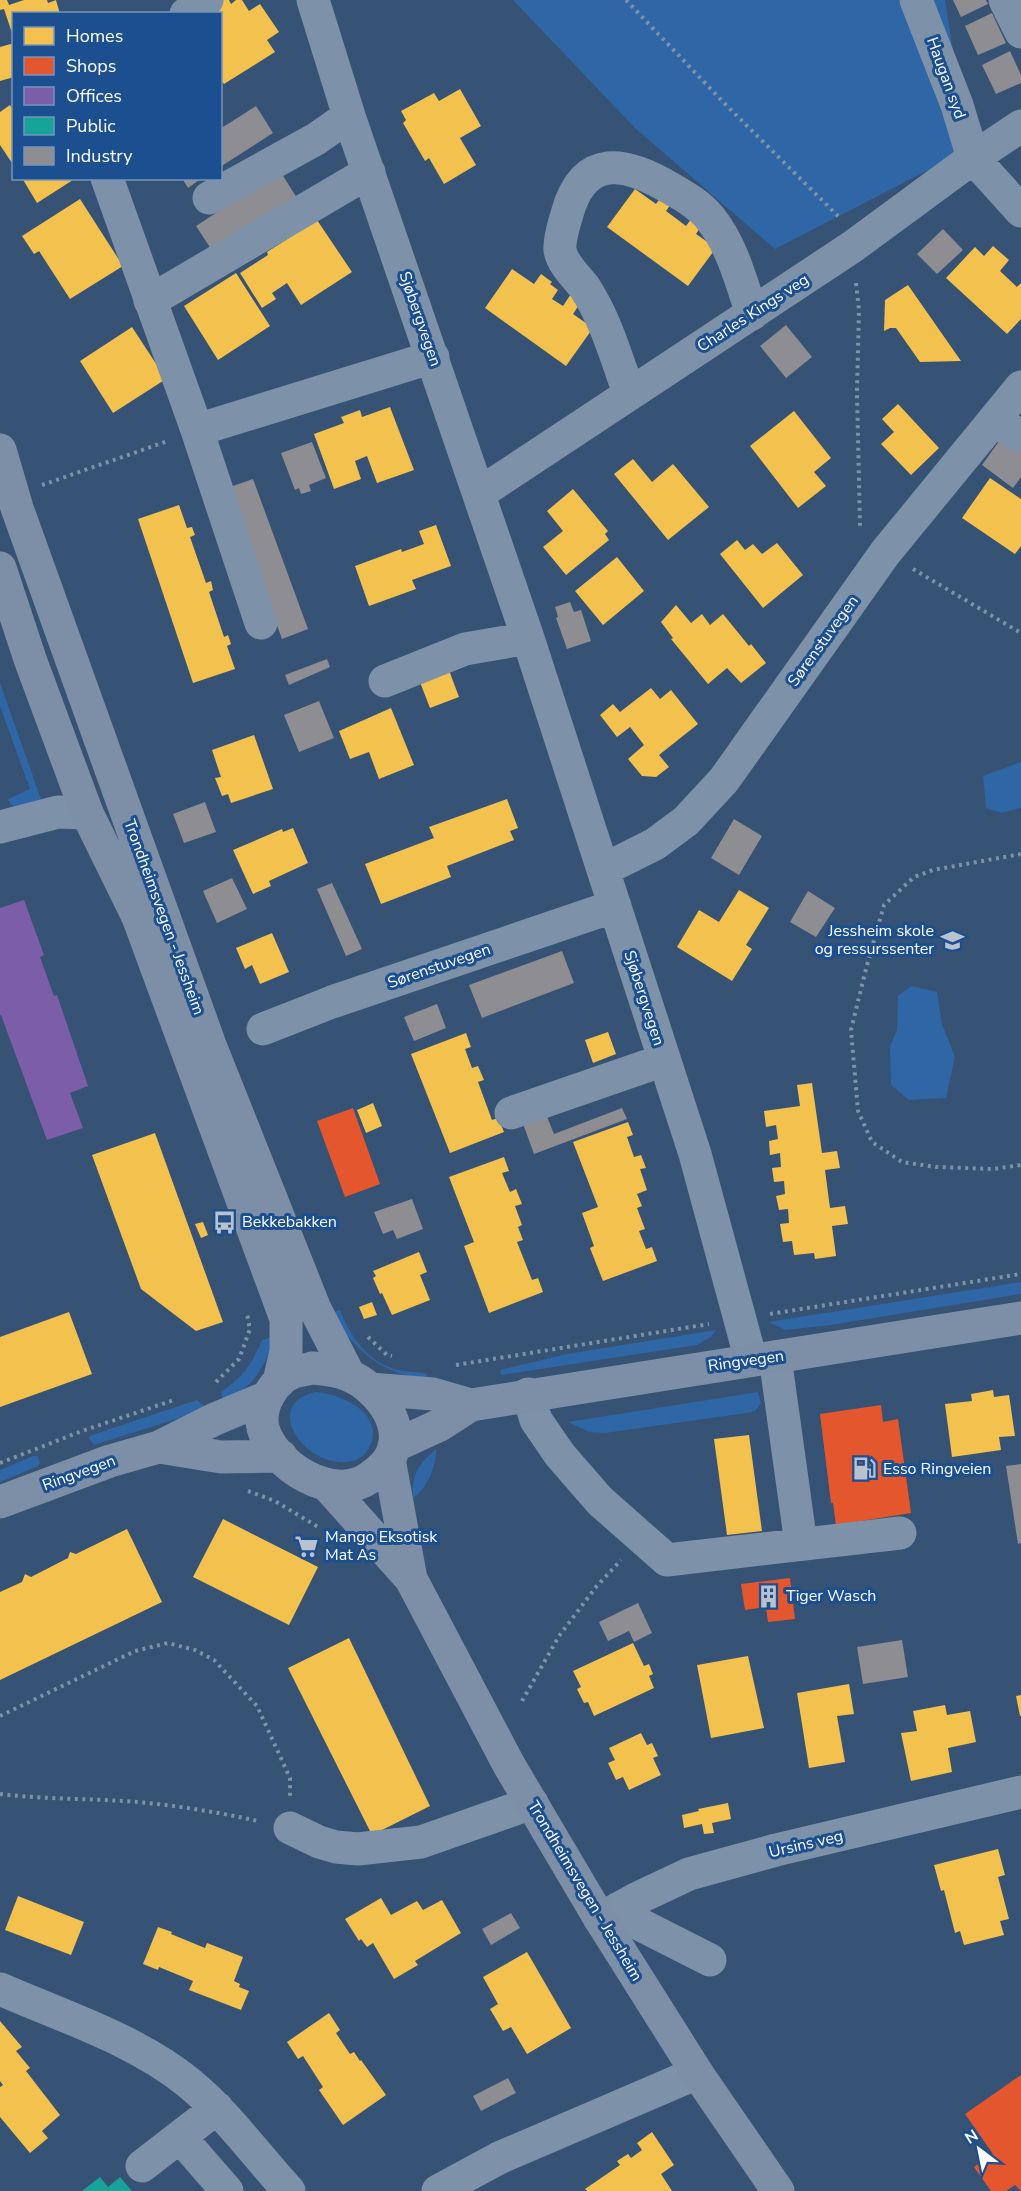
<svg xmlns="http://www.w3.org/2000/svg" width="1021" height="2191" font-family="'Nunito Sans',sans-serif">
	<style>
		.green { fill: #2f66a5 }
		.homes { fill: #f2c14e }
		.shops { fill: #e4572e }
		.offices { fill: #7b5ea7 }
		.public { fill: #17a398 }
		.industry { fill: #8d8d92 }
		.lines { fill: none; stroke-linecap: round; stroke-linejoin: round }
		.path { stroke: #7d92a8; stroke-width: 4; stroke-dasharray: 3 4.5; stroke-linecap: butt }
		.minor { stroke: #7d92a8; stroke-width: 33 }
		.major { stroke: #7d8ea7; stroke-width: 33 }
		.labels { text-anchor: middle; dominant-baseline: central; stroke-width: 6; stroke-linejoin: round; paint-order: stroke }
		.street-label { font-size: 16px; fill: #fff; stroke: #1b4f8f }
		.poi-label { font-size: 16px; fill: #fff; stroke: #1b4f8f; text-anchor: start }
	</style>
	<rect width="100%" height="100%" fill="#365274"/>
	<path class="green" d="M513,0h432l24,152 -31,13 -163,84 -139,-120z
		M0,683l41,116 -25,9 -6,-4 -2,-5 22,-10 -30,-83z
		M1021,762v46l-20,5 -15,-5 -3,-32z
		M911,986l26,6 5,32 13,33 -9,41 -37,2 -18,-15 -1,-39 7,-16 1,-34z
		M1021,1282v12l-190,31 -46,5 -17,-8z
		M340,1310c11,27 27,52 58,60 9,2 19,1 29,4v3c-44,1 -74,-30 -97,-64z
		M716,1330l-5,7 -14,8 -196,30 -1,-5 67,-16z
		M272,1337c-4,31 -23,52 -49,67l-2,-12c23,-16 30,-27 41,-52z
		M316,1392c23,2 67,19 55,52 -2,6 -8,13 -15,16 -46,15 -99,-55 -40,-68z
		M758,1392l3,11 -6,8 -8,2 -142,20 -16,-1 -21,-10z
		M197,1400l11,9 -114,36 -6,-7 4,-3z
		M436,1449c1,15 -9,40 -23,49 -2,-23 6,-35 23,-49z
		M33,1456h5l2,7 -2,3 -38,16v-12z"/>
	<path class="homes" d="M0,0h7l2,5 15,-5h23l1,3 8,-3 4,14h-46l-1,22 -9,-27 -4,1z
		M215,0h14l2,4 5,-4h6l7,11 11,-7 19,28 -12,8 8,12 -51,32 -4,-5v-65h-26z
		M14,43v34l-14,4v-34z
		M460,89l21,37 -21,12 16,27 -32,19 -15,-26 -4,3 -22,-38 3,-3 -5,-9 33,-18 5,8z
		M10,105l4,6v55l-14,-21v-33z
		M22,178h54l-39,25z
		M635,189l21,15 8,-11 10,7 -8,11 20,15 8,-11 10,7 -8,12 20,14 -28,38 -81,-59z
		M80,199l43,67 -53,33 -31,-48 -5,3 -12,-18z
		M317,220l35,52 -51,33 -14,-22 -15,10 4,6 -14,9 -22,-35 28,-18 -1,-3z
		M993,246l16,14 -9,11 17,16 4,-4v36l-14,15 -61,-56 29,-31 9,9z
		M512,269l22,15 7,-10 11,8 -2,2 8,6 -6,9 11,7 8,-12 10,8 -8,12 20,14 -27,38 -81,-58z
		M236,273l34,53 -52,34 -34,-54z
		M908,285l53,76 -41,1 -24,-34h-6l-6,3 1,-31z
		M132,327l34,52 -53,34 -33,-52z
		M898,404l41,44 -28,27 -30,-31 13,-12 -12,-13z
		M390,407l24,63 -37,13 -10,-27 -12,5 6,18 -27,10 -20,-55 30,-11 -3,-6 19,-7 2,7z
		M794,411l37,47 -17,14 12,14 -28,22 -48,-62z
		M633,459l19,23 21,-18 36,43 -41,33 -54,-66z
		M990,478l31,21v47l-6,8 -53,-36z
		M573,489l35,42 -3,3 4,6 -43,35 -23,-28 20,-16 -16,-20z
		M179,505l8,23 5,-1 3,8 -5,2 16,46 5,-2 2,9 -4,2 15,45 4,-2 3,9 -4,2 8,23 -42,14 -55,-164z
		M436,525l15,41 -39,14 4,9 -47,17 -14,-40 46,-17 1,3 22,-8 -5,-13z
		M737,540l8,10 8,-6 9,10 15,-11 26,32 -40,33 -43,-54z
		M617,557l27,34 -41,34 -28,-34z
		M676,605l15,18 11,-9 8,11 13,-11 26,32 2,-2 15,19 -25,20 -14,-15 -19,16 -37,-45 2,-1 -12,-16z
		M447,665l12,32 -29,11 -12,-31z
		M651,688l9,11 11,-9 27,34 -39,31 10,12 -13,10 -14,-1 -14,-17 16,-14 -14,-18 -13,10 -17,-22 13,-11 7,8z
		M391,708l23,57 -35,14 -10,-27 -19,7 -11,-28z
		M254,735l19,54 -42,14 -3,-9 -6,2 -7,-18 6,-1 -9,-27z
		M507,799l11,29 -8,3 4,9 -67,26 4,11 -70,27 -16,-40 69,-26 -5,-11z
		M293,828l15,35 -39,18 2,5 -18,8 -20,-44 49,-21 1,3z
		M739,890l30,18 -23,37 6,4 -20,32 -55,-34 22,-37 20,12z
		M272,933l17,39 -29,12 -8,-19 -7,4 -9,-21z
		M608,1032l8,22 -23,9 -8,-23z
		M466,1033l5,14 -6,2 7,19 6,-2 6,14 -6,2 14,38 6,-2 6,14 -54,21 -39,-99z
		M812,1083l10,70 15,-2 3,17 -15,2 5,38 15,-2 3,18 -16,2 4,30 -21,3 -1,-6 -20,2 -2,-14 -9,1 -3,-18 9,-1 -1,-14 -9,1 -3,-14 9,-2 -1,-13 -10,1 -2,-14 9,-1 -1,-14 -10,2 -1,-14 9,-2 -2,-14 -10,2 -2,-16 36,-5 -3,-21z
		M373,1103l9,23 -16,7 -9,-23z
		M628,1122l5,13 -6,2 7,20 7,-2 5,13 -6,1 7,21 -10,4 5,12 -5,2 8,21 -6,2 7,18 6,-2 5,14 -54,20 -13,-33 4,-2 -12,-33 16,-6 -25,-65z
		M155,1133l68,189 -27,9 -55,-42 -49,-134z
		M504,1157l5,14 -7,2 8,19 6,-3 6,15 -7,2 7,19 -4,2 5,13 -6,2 15,38 6,-2 5,14 -54,21 -25,-67 10,-4 -25,-65z
		M203,1222l5,13 -7,3 -6,-14z
		M419,1252l8,20 -7,3 10,25 -38,15 -10,-22 -2,1 -7,-16 3,-2 -3,-5z
		M372,1302l5,13 -13,4 -5,-12z
		M69,1312l23,62 -92,33v-70z
		M993,1390l1,7 15,-2 6,41 -16,1 2,13 -49,7 -7,-53 27,-3 -1,-7z
		M749,1435l13,96 -35,4 -13,-96z
		M223,1519l95,48 -29,58 -96,-48z
		M127,1529l35,73 -162,78v-88l22,-10 3,-8 6,3 37,-19 2,-6 6,2z
		M349,1638l81,168 -58,29 -84,-167z
		M633,1643l11,23 5,-2 4,10 -4,2 5,12 -60,28 -6,-14 -4,1 -7,-14 4,-2 -8,-16z
		M748,1656l16,72 -53,10 -14,-73z
		M849,1684l5,30 -17,2 8,46 -36,6 -12,-75z
		M1021,1695v20l-1,1 -4,-20z
		M945,1705l2,10 23,-4 6,31 -28,6 4,24 -41,9 -10,-48 16,-2 -4,-20z
		M641,1733l6,12 5,-2 6,13 -5,2 8,17 -32,15 -6,-13 -7,3 -8,-17 7,-3 -6,-12z
		M728,1803l3,16 -19,4 2,10 -10,1 -2,-10 -18,4 -2,-13 17,-4 -1,-2z
		M998,1849l7,26 -7,2 11,42 -9,2 4,14 -40,10 -4,-14 -5,2 -11,-43 -3,1 -7,-26z
		M18,1896l66,26 -13,33 -66,-25z
		M381,1898l10,17 26,-14 6,9 19,-10 19,33 -46,28 3,4 -24,14 -21,-36 -6,4 -6,-8 -2,2 -14,-22z
		M158,1927l14,5 -1,2 34,14 2,-5 36,14 -9,24 6,3 -1,3 10,4 -8,19 -52,-20 4,-9 -34,-14 -1,3 -15,-6z
		M527,1952l44,76 -44,26 -16,-27 -8,4 -13,-22 8,-5 -15,-27z
		M329,2013l11,17 -4,3 14,21 4,-2 6,9 1,-1 25,35 -43,30 -24,-35 4,-3 -20,-31 -5,3 -11,-17z
		M0,2021l22,26 -6,4 14,17 -4,3 34,44 -18,16 6,7 -18,15 -30,-36v-30l3,-2 -3,-4z
		M652,2132l22,33 -13,9 11,17h-85l-2,-2 35,-24 -3,-4 11,-7 3,4 11,-8 -5,-7z"/>
	<path class="shops" d="M353,1108l27,76 -35,13 -28,-76z
		M881,1405l2,17 15,-3 13,94 -75,12 -3,-22h-2l-11,-89z
		M790,1578l5,41 -27,3 -2,-15 -21,3 -4,-26z
		M1021,2075v116l-6,-6 -9,6h-15l-17,-24 19,-13 -28,-40z"/>
	<path class="offices" d="M24,900l20,55 -4,2 14,39 3,-1 31,91 -18,7 13,35 -36,12 -46,-125h-1v-107z"/>
	<path class="public" d="M100,2177l8,10 12,-10 12,14h-50z"/>
	<path class="industry" d="M953,0h33l2,4 -27,13z
		M992,13l14,30 -28,12 -13,-29z
		M1010,51l11,24v8l-25,11 -14,-29z
		M256,106l17,27 -53,34v-38z
		M280,171l17,27 -84,54 -17,-26z
		M182,178h20l-14,10z
		M943,229l20,21 -26,24 -20,-20z
		M786,325l26,32 -26,21 -26,-32z
		M1002,437l19,13v27l-8,11 -31,-23z
		M312,442l14,36 -17,7 2,6 -10,3 -2,-6 -4,2 -14,-37z
		M253,479l55,150 -26,10 -55,-151z
		M570,602l4,10 7,-2 10,31 -24,8 -11,-31 2,-1 -3,-10z
		M327,659l3,8 -41,18 -4,-10z
		M319,701l15,37 -35,14 -15,-37z
		M205,802l11,30 -32,11 -11,-29z
		M734,819l28,17 -23,39 -28,-17z
		M232,878l15,31 -30,14 -14,-32z
		M332,883l30,66 -16,7 -29,-67z
		M808,891l27,17 -19,29 -26,-15z
		M562,951l12,32 -92,35 -13,-33z
		M437,1004l9,24 -32,13 -10,-24z
		M622,1108l5,11 -93,35 -12,-33 23,-9 9,22z
		M412,1199l11,30 -26,10 -4,-9 -10,4 -9,-22z
		M1021,1464v79l-3,1 -12,-78z
		M638,1603l14,30 -18,9 -5,-11 -21,10 -9,-19z
		M902,1640l6,37 -45,7 -6,-37z
		M511,1913l9,15 -29,17 -9,-16z
		M508,2078l8,15 -35,18 -8,-15z"/>
	<g class="lines">
		<path class="path" d="M626,0l100,105 114,113
			M856,283l3,27 -2,82 3,135 2,2
			M42,485l126,-44
			M913,569l108,64
			M1021,854l-88,16 -19,7 -30,28 -18,64 -15,61 7,81 14,31 30,20 34,5 57,2 28,-4
			M770,1314l251,-40
			M368,1337l19,18 5,1
			M456,1365l253,-41
			M216,1382l23,-23 11,-30 -3,-15
			M0,1463l82,-32 92,-31
			M248,1491l27,10 43,26
			M522,1701l37,-65 37,-49 25,-27
			M0,1716l135,-65 33,-8 27,7 19,10 43,46 33,72v18
			M0,1794c49,6 99,4 148,9 37,4 74,10 110,18"/>
		<path class="minor" d="M313,0l36,116 179,522 167,516 56,206
			M916,0l41,105 16,53 48,53
			M1005,0l16,32
			M186,14l21,-14
			M107,178l90,252
			M209,198l107,-59 33,-23
			M150,301l219,-129
			M629,393c-13,-36 -23,-73 -44,-105 -8,-11 -23,-24 -25,-38 -1,-11 4,-25 7,-36 17,-62 59,-52 103,-26 14,8 30,17 40,30 22,27 31,63 42,96
			M995,419l26,18
			M480,493l372,-246 121,-89 48,-32
			M261,623l-64,-193 236,-73
			M385,681l80,-32 63,-11
			M0,827l58,-15 29,1
			M603,870l52,-26 31,-23 38,-41 161,-227 136,-166
			M263,1029l69,-27 283,-96
			M511,1113l153,-53
			M775,1357l26,187
			M528,1394l8,26 24,35 40,46 67,59 233,-27
			M290,1828l29,14 17,5 22,2 63,-7 111,-39
			M619,1908l22,17 69,35
			M600,1919l36,-20 53,-25 87,-24 245,-58
			M0,1989c62,27 137,51 189,94 38,31 67,72 100,108
			M180,2137l47,54
			M142,2166l75,-58
			M438,2191l61,-33 198,-85"/>
		<path class="major" d="M0,450l17,58 193,537 105,264 34,66
			M0,568l30,91 57,154 51,104 148,402v32l-7,31
			M312,1368c12,1 25,2 36,7 30,12 61,52 41,84 -5,8 -13,14 -20,19 -36,25 -96,-12 -106,-50 -5,-22 11,-49 31,-56 6,-2 13,-2 18,-4z
			M370,1389l63,5 38,11
			M394,1446l46,-21 31,-20 550,-87
			M159,1447l62,10 60,-1
			M389,1459l22,120
			M326,1484l85,95 98,186 91,154 97,154 81,118
			M0,1502l110,-41 49,-14 56,-28 53,-22"/>
	</g>
	<defs>
		<symbol id="school-bare" viewBox="-9 -9 18 18"><path d="M0-5L7-2L0 1L-7-2ZM-4 1L0 2.5L4 1V4Q0 6-4 4Z" fill="#b9c2ce" stroke="#1b4f8f" stroke-width="2.5" paint-order="stroke"/></symbol>
		<symbol id="bus-bare" viewBox="-9 -9 18 18"><path d="M-5-6H5V4H4V6H2V4H-2V6H-4V4H-5ZM-3.5-4V0h7V-4ZM-3.5 1.2v1.5H-2V1.2ZM2 1.2v1.5H3.5V1.2Z" fill="#b9c2ce" stroke="#1b4f8f" stroke-width="2.5" paint-order="stroke"/></symbol>
		<symbol id="fuel-bare" viewBox="-9 -9 18 18"><path d="M-5.5-6h7V0h2V4h1.3V-2.5L3-4.5l.8-.8L6-3V5H2.5V1h-1V6h-7ZM-4.2-4.7v3.2H.2V-4.7Z" fill="#b9c2ce" stroke="#1b4f8f" stroke-width="2.5" paint-order="stroke"/></symbol>
		<symbol id="supermarket-bare" viewBox="-9 -9 18 18"><path d="M-6-5.5h2.5l.6 2H6L4.5 2H-2.5L-4.4-4H-6ZM-1.5 3.2a1.3 1.3 0 1 0 .1 0ZM3 3.2a1.3 1.3 0 1 0 .1 0Z" fill="#b9c2ce" stroke="#1b4f8f" stroke-width="2.5" paint-order="stroke"/></symbol>
		<symbol id="building-bare" viewBox="-9 -9 18 18"><path d="M-4-6H4V6H1V3H-1V6H-4ZM-2.5-4.3h1.7v1.8h-1.7ZM.8-4.3h1.7v1.8H.8ZM-2.5-1h1.7V.8h-1.7ZM.8-1h1.7V.8H.8Z" fill="#b9c2ce" stroke="#1b4f8f" stroke-width="2.5" paint-order="stroke"/></symbol>
	</defs>
	<g fill-rule="evenodd">
		<use href="#school-bare" x="936" y="924" width="33" height="33"/>
		<use href="#bus-bare" x="208" y="1206" width="33" height="33"/>
		<use href="#fuel-bare" x="848" y="1452" width="33" height="33"/>
		<use href="#supermarket-bare" x="290" y="1530" width="33" height="33"/>
		<use href="#building-bare" x="752" y="1580" width="33" height="33"/>
	</g>
	<g class="labels">
		<g class="street-label">
			<text transform="translate(946 78) rotate(70)">Haugan syd</text>
			<text transform="translate(753 313) rotate(-33)">Charles Kings veg</text>
			<text transform="translate(420 319) rotate(71)">Sjøbergvegen</text>
			<text transform="translate(823 641) rotate(-54)">Sørenstuvegen</text>
			<text transform="translate(164 917) rotate(70)">Trondheimsvegen - Jessheim</text>
			<text transform="translate(439 966) rotate(-19)">Sørenstuvegen</text>
			<text transform="translate(644 998) rotate(72)">Sjøbergvegen</text>
			<text transform="translate(746 1361) rotate(-8)">Ringvegen</text>
			<text transform="translate(79 1473) rotate(-20)">Ringvegen</text>
			<text transform="translate(806 1844) rotate(-13)">Ursins veg</text>
			<text transform="translate(585 1891) rotate(59)">Trondheimsvegen - Jessheim</text>
		</g>
		<g class="poi-label">
			<text x="934" y="931" text-anchor="end">Jessheim skole<tspan x="934" dy="18">og ressurssenter</tspan></text>
			<text x="242" y="1222">Bekkebakken</text>
			<text x="883" y="1469">Esso Ringveien</text>
			<text x="325" y="1537">Mango Eksotisk<tspan x="325" dy="18">Mat As</tspan></text>
			<text x="786" y="1596">Tiger Wasch</text>
		</g>
	</g>
	<rect x="12" y="12" width="210" height="168" fill="#1b4f8f" stroke="#7695bc" stroke-width="1.5"/>
	<rect x="24" y="27" width="30" height="18" fill="#f2c14e" stroke="#7695bc" stroke-width="1.5"/>
	<text x="66" y="42" font-size="18" fill="#ffffff">Homes</text>
	<rect x="24" y="57" width="30" height="18" fill="#e4572e" stroke="#7695bc" stroke-width="1.5"/>
	<text x="66" y="72" font-size="18" fill="#ffffff">Shops</text>
	<rect x="24" y="87" width="30" height="18" fill="#7b5ea7" stroke="#7695bc" stroke-width="1.5"/>
	<text x="66" y="102" font-size="18" fill="#ffffff">Offices</text>
	<rect x="24" y="117" width="30" height="18" fill="#17a398" stroke="#7695bc" stroke-width="1.5"/>
	<text x="66" y="132" font-size="18" fill="#ffffff">Public</text>
	<rect x="24" y="147" width="30" height="18" fill="#8d8d92" stroke="#7695bc" stroke-width="1.5"/>
	<text x="66" y="162" font-size="18" fill="#ffffff">Industry</text>
	<g transform="translate(979 2149) rotate(328)" stroke="#1b4f8f" stroke-width="4.5" paint-order="stroke">
	<path d="M0-4.5L10 22L0 15L-10 22Z" fill="#ffffff"/>
	<text y="-9" font-size="16" font-weight="bold" text-anchor="middle" fill="#ffffff">N</text>
	</g>
</svg>
